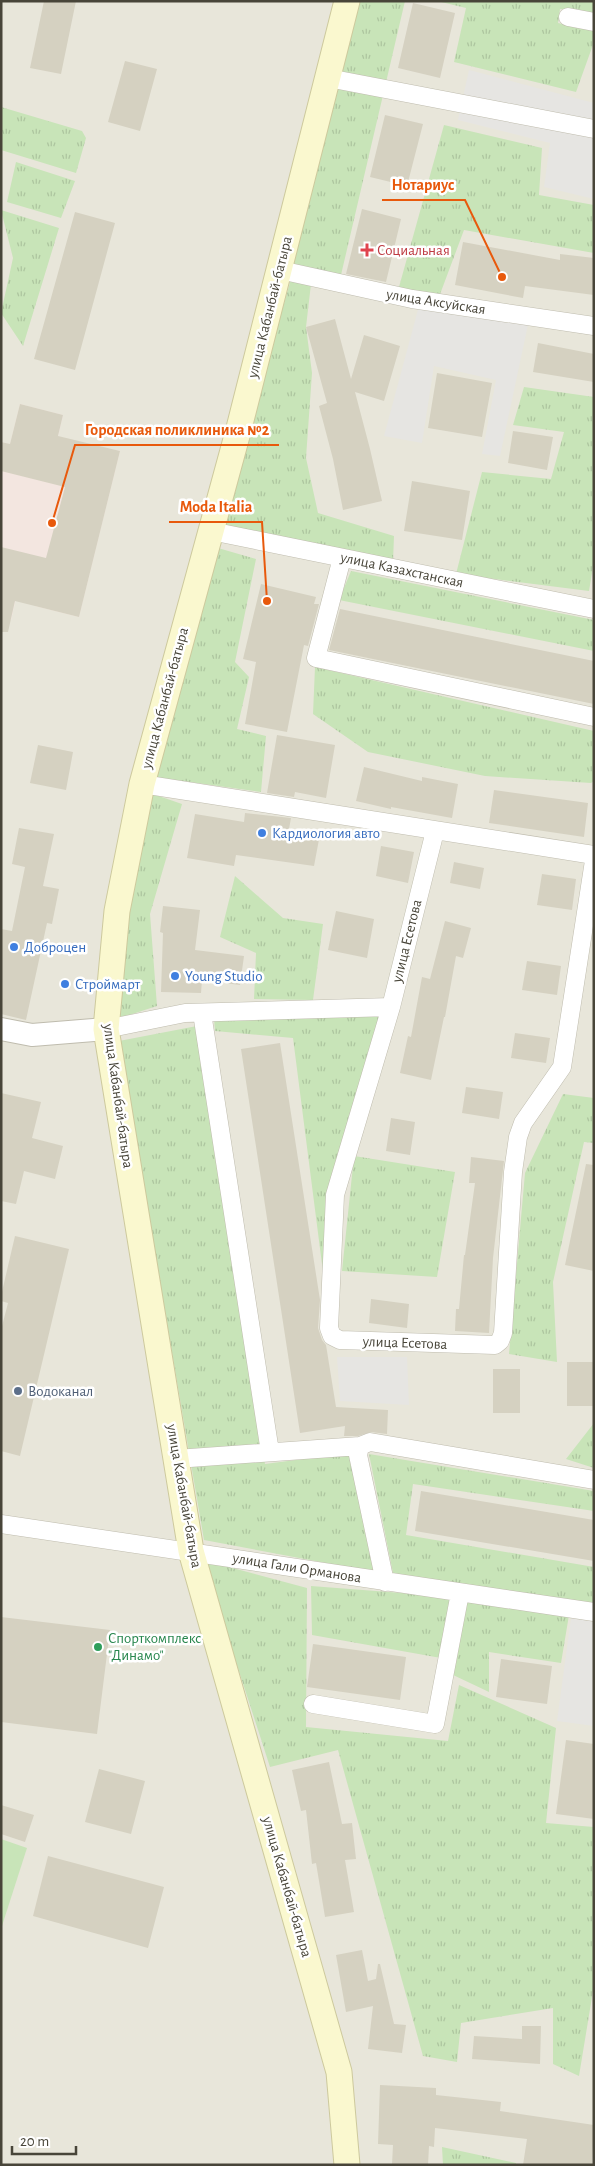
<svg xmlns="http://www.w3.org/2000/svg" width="595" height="2166" font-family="'Alegreya Sans',sans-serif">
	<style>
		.residential { fill: #e8e6da }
		.medical { fill: #f3e6e0 }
		.grass { fill: url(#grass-tufts) }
		.park { fill: #c8e4b8 }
		.parking { fill: #e6e5e2 }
		.building { fill: #d5d1c1 }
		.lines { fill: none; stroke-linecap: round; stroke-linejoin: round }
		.minor-casing { stroke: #bfbcae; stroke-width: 19 }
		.tertiary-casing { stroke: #bfbcae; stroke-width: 24 }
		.secondary-casing { stroke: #cdc99d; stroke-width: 27 }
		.minor { stroke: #fff; stroke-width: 18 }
		.tertiary { stroke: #fff; stroke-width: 22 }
		.secondary { stroke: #faf8cf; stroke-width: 25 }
		.health-dot { fill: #e0444e; stroke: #fff; stroke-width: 2 }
		.shop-dot { fill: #3f7fe0; stroke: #fff; stroke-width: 2 }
		.service-dot { fill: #5c6f8a; stroke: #fff; stroke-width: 2 }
		.leisure-dot { fill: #2e9e5b; stroke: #fff; stroke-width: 2 }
		.labels { text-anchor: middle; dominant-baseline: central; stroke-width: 5; stroke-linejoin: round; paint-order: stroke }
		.health-label { font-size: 15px; fill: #be3a42; stroke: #fff; text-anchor: start }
		.street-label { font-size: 15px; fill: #484539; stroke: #fff }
		.shop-label { font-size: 15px; fill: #366cbe; stroke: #fff; text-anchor: start }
		.service-label { font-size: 15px; fill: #4e5e75; stroke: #fff; text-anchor: start }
		.leisure-label { font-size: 15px; fill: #27864d; stroke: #fff; text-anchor: start }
		.leader { fill: none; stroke: #e8590c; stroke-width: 2 }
		.callout-dot { fill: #e8590c; stroke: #fff; stroke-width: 2 }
		.callout-label { font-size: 16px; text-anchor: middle; font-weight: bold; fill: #e8590c; stroke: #fff; stroke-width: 5; stroke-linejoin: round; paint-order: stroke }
	</style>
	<defs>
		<pattern id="grass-tufts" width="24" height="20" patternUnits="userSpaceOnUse" patternTransform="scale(1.25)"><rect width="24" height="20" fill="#c8e4b8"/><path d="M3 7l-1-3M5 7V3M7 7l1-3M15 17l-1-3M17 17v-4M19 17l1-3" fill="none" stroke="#adc59f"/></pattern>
	</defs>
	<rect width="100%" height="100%" fill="#f4f3eb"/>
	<path class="residential" d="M1,1h593v2164h-593z"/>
	<path class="medical" d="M20,404l43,11 -9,39 19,5 4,-18 43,10 -41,166 -44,-11 4,-15 -20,-5 -8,34 -10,-2v-176l9,2z"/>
	<path class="grass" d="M351,1h54l-64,274 -57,-11z
		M437,1h157v14l-34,-6 -2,14 36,8v11l-18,50 -122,-30 12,-54z
		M1,107l81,24 4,7 -10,35 -75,-23z
		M444,125l98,23 -3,47 55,10v48l-130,-23 -25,67 -40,-10z
		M16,162l59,19 -14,37 -54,-16z
		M1,210l58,18 -36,118 -22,-33 12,-55z
		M291,279l20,5 -5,43 6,46 -6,85 12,55 76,23 -1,26 -172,-36z
		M524,387l70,10v164l-5,30 -133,-17 26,-102 69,7 13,-47 -51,-7z
		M218,548l38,11 -21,103 14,15 -12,52 29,7 -5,56 -107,-15z
		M351,571l243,49v31l-255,-51z
		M315,667l279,64v50l-3,2 -106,-7 -117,-24 -55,-38z
		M147,792l35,12 -32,110 7,92 -43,14z
		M235,876l48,42 40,6 -10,76 -59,-1 2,-46 -36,-16z
		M384,1012l-61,260 -30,-234 -78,-7 -1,-13z
		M197,1026l68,438 84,-11 25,119 -170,-32 -85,-499z
		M563,1094l31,4v45l-10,-1 -31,140 4,80 -48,-8 16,-181z
		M354,1156l101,16 -18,105 -95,-6z
		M594,1423v45l-28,-9z
		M369,1454l225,37v20l-181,-27 -7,51 188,32v38l-200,-27z
		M203,1560l104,28 -1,139 142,14 11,-56 97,43 -10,95 48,4v158l-15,91 -26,-12v-56l-92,15 -4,39 -34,-6 -85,-306 -68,17z
		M311,1586l143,11 -13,61 -129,-23z
		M465,1597l104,18 -8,48 -72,-11v40l-38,-18z
		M442,2147l74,16v2h-73z"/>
	<path class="park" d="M1,1839l26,9 -26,81z"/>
	<path class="parking" d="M469,70l125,33v96l-50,-12 6,-44 -92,-23z
		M419,306l110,14 -29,136 -18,-2 14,-74 -62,-14 -12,77 -38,-7z
		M337,1357h70l2,48 -69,-4z
		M571,1618l23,4v104l-37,-5z"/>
	<path class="building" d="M44,1h32l-15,73 -31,-6z
		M413,3l42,10 -15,65 -42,-10z
		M125,61l32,8 -17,62 -32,-9z
		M385,115l38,9 -16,62 -37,-9z
		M362,209l39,10 -15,63 -40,-8z
		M75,212l40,11 -40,147 -41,-11z
		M463,242l97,18v-6l34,4v37l-69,-9 -2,12 -68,-13z
		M335,319l16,60 13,-44 36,11 -16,55 -29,-9 15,57 12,52 -39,9 -10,-51 -14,-53 8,-3 -21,-76z
		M538,343l56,11v28l-61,-10z
		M437,373l55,10 -10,54 -54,-9z
		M20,404l43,11 -5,21 62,15 -41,166 -64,-16 -7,31h-7v-85l45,11 19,-71 -64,-16v-29l9,2z
		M513,431l40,6 -6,33 -39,-7z
		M412,481l58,10 -8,49 -58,-9z
		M261,584l55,13 -2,7h5l-11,42 -4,-1 -17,87 -42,-8 11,-62 -13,-3z
		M340,609l254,52v43l-265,-54z
		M277,735l58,10 -9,53 -31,-6 -1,5 -27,-4z
		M38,745l35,7 -7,38 -36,-7z
		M364,767l58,14v-4l36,7 -6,34 -61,-11v2l-35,-8z
		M494,790l94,13 -4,34 -95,-14z
		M245,813l46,5 -2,11 31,5 -6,32 -78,-11 -2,11 -47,-8 8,-44 49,8z
		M19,828l35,6 -11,52 16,3 -7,35 -5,-1 -21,97 -25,-6v-85l11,2 13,-64 -13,-3z
		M381,846l33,6 -6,31 -32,-7z
		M454,862l30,6 -4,21 -30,-6z
		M542,874l34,5 -4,31 -35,-5z
		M163,906l37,4 -5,40 49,6 -4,29 -38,-5 -1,13 -40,-1 2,-59 -3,-1z
		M336,911l38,8 -7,39 -39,-8z
		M445,921l26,7 -8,30 -7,-2 -11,61h-1l-13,63 -31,-7 8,-37 3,1 11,-60 8,2z
		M527,961l34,5 -4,29 -35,-5z
		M515,1033l35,5 -4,25 -35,-5z
		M280,1043l40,257 -2,28 4,12 4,5 10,62 52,3 -1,24 -16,-2 -13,4h-14l1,-10 -45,7 -59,-384z
		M466,1087l37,5 -4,27 -37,-6z
		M1,1093l40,9 -9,36 31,8 -8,33 -31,-8 -8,33 -15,-3z
		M391,1118l24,4 -5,33 -24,-4z
		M471,1157l33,4 -11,97 -4,75 -34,-2 1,-22h3l5,-54h1l10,-72h-6z
		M586,1164l8,1v106l-29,-6z
		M15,1236l54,13 -49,207 -19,-5v-121l7,-27 -7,-2v-5z
		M371,1299l38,5 -2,24 -38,-5z
		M567,1362h27v44h-27z
		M493,1369h27v44h-27z
		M421,1491l173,29v41l-179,-30z
		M1,1617l109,13 -13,104 -96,-12z
		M313,1644l93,13 -6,43 -93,-13z
		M501,1659l51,7 -5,38 -51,-7z
		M566,1740l28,4v75l-38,-5z
		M329,1762l13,62 10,-1 4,36 -11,1 9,52 -29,5 -9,-54 -4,1 -6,-54 -5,1 -9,-41z
		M99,1769l46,12 -14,53 -46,-12z
		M1,1805l33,10 -9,27 -24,-8z
		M48,1856l116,31 -16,61 -115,-32z
		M362,1950l6,31 8,-2 2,-15h2l14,60 12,1 -4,28 -34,-4 5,-43 -27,6 -10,-57z
		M522,2026h19l-1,38 -68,-5 2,-23 48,3z
		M380,2085l56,3v7l65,7 -1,9 94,14 -2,40h-69l4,-26 -92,-11 -1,19 -5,-1 -1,19h-36l1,-20 -15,-1z"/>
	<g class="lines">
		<defs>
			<path id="minor" d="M568,17l26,5
				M328,78l266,51
				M280,270l132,29 182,27
				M211,531l383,78
				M342,558l-26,100 278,59
				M142,784l452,71
				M435,831l-44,176 -56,188 -6,133 3,8 8,4 155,5 5,-4 3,-8 10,-161 5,-35 5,-14 39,-56 32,-206
				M202,1013l68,439
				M106,1029l79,-16 206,-6
				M176,1459l184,-13
				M1,1524l593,88
				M385,1582l-27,-127 2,-9 10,-4 224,38
				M313,1704l122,20 25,-131"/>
			<path id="tertiary" d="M1,1029l31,6 74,-6"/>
			<path id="secondary" d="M347,1l-109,431 -96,352 -25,127 -11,118 85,522 148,521 8,93"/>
		</defs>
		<use href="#minor" class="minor-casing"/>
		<use href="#tertiary" class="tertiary-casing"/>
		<use href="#secondary" class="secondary-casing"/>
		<use href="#minor" class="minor"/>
		<use href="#tertiary" class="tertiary"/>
		<use href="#secondary" class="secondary"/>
	</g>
	<path class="health-dot" d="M364.5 242.5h5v5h5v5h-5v5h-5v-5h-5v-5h5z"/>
	<g class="shop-dot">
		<circle cx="262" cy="833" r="5"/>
		<circle cx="14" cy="947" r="5"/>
		<circle cx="175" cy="976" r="5"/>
		<circle cx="65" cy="984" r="5"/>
	</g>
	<circle class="service-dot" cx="18" cy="1391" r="5"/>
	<circle class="leisure-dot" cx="98" cy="1647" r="5"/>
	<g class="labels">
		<g class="health-label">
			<text x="377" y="250">Социальная</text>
		</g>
		<g class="street-label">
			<text transform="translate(436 302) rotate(9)">улица Аксуйская</text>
			<text transform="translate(270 307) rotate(-76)">улица Кабанбай-батыра</text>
			<text transform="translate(402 570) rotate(12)">улица Казахстанская</text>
			<text transform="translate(165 698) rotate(-75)">улица Кабанбай-батыра</text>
			<text transform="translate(407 941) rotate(-76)">улица Есетова</text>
			<text transform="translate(118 1096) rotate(82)">улица Кабанбай-батыра</text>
			<text transform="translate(405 1343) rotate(2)">улица Есетова</text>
			<text transform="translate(184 1496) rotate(80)">улица Кабанбай-батыра</text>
			<text transform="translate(297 1568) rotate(9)">улица Гали Орманова</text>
			<text transform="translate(287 1887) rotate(74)">улица Кабанбай-батыра</text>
		</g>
		<g class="shop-label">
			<text x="272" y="833">Кардиология авто</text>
			<text x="24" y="947">Доброцен</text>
			<text x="185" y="976">Young Studio</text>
			<text x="75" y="984">Строймарт</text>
		</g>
		<g class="service-label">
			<text x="28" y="1391">Водоканал</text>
		</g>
		<g class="leisure-label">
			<text x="108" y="1638">Спорткомплекс<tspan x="108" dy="17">"Динамо"</tspan></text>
		</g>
	</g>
	<path class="leader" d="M502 277L465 200H382M52 523L75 445H279M267 601L262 522H169"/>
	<g class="callout-dot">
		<circle cx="502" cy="277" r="5"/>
		<circle cx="52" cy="523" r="5"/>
		<circle cx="267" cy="601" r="5"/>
	</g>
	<g class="callout-label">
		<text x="423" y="190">Нотариус</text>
		<text x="177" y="435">Городская поликлиника №2</text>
		<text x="216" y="512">Moda Italia</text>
	</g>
	<rect width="595" height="2166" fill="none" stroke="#484539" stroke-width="5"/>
	<path d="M12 2146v8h64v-8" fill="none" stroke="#484539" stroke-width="2.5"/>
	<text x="20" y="2146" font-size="15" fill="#484539" stroke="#ffffff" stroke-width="4" paint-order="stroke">20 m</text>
</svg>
